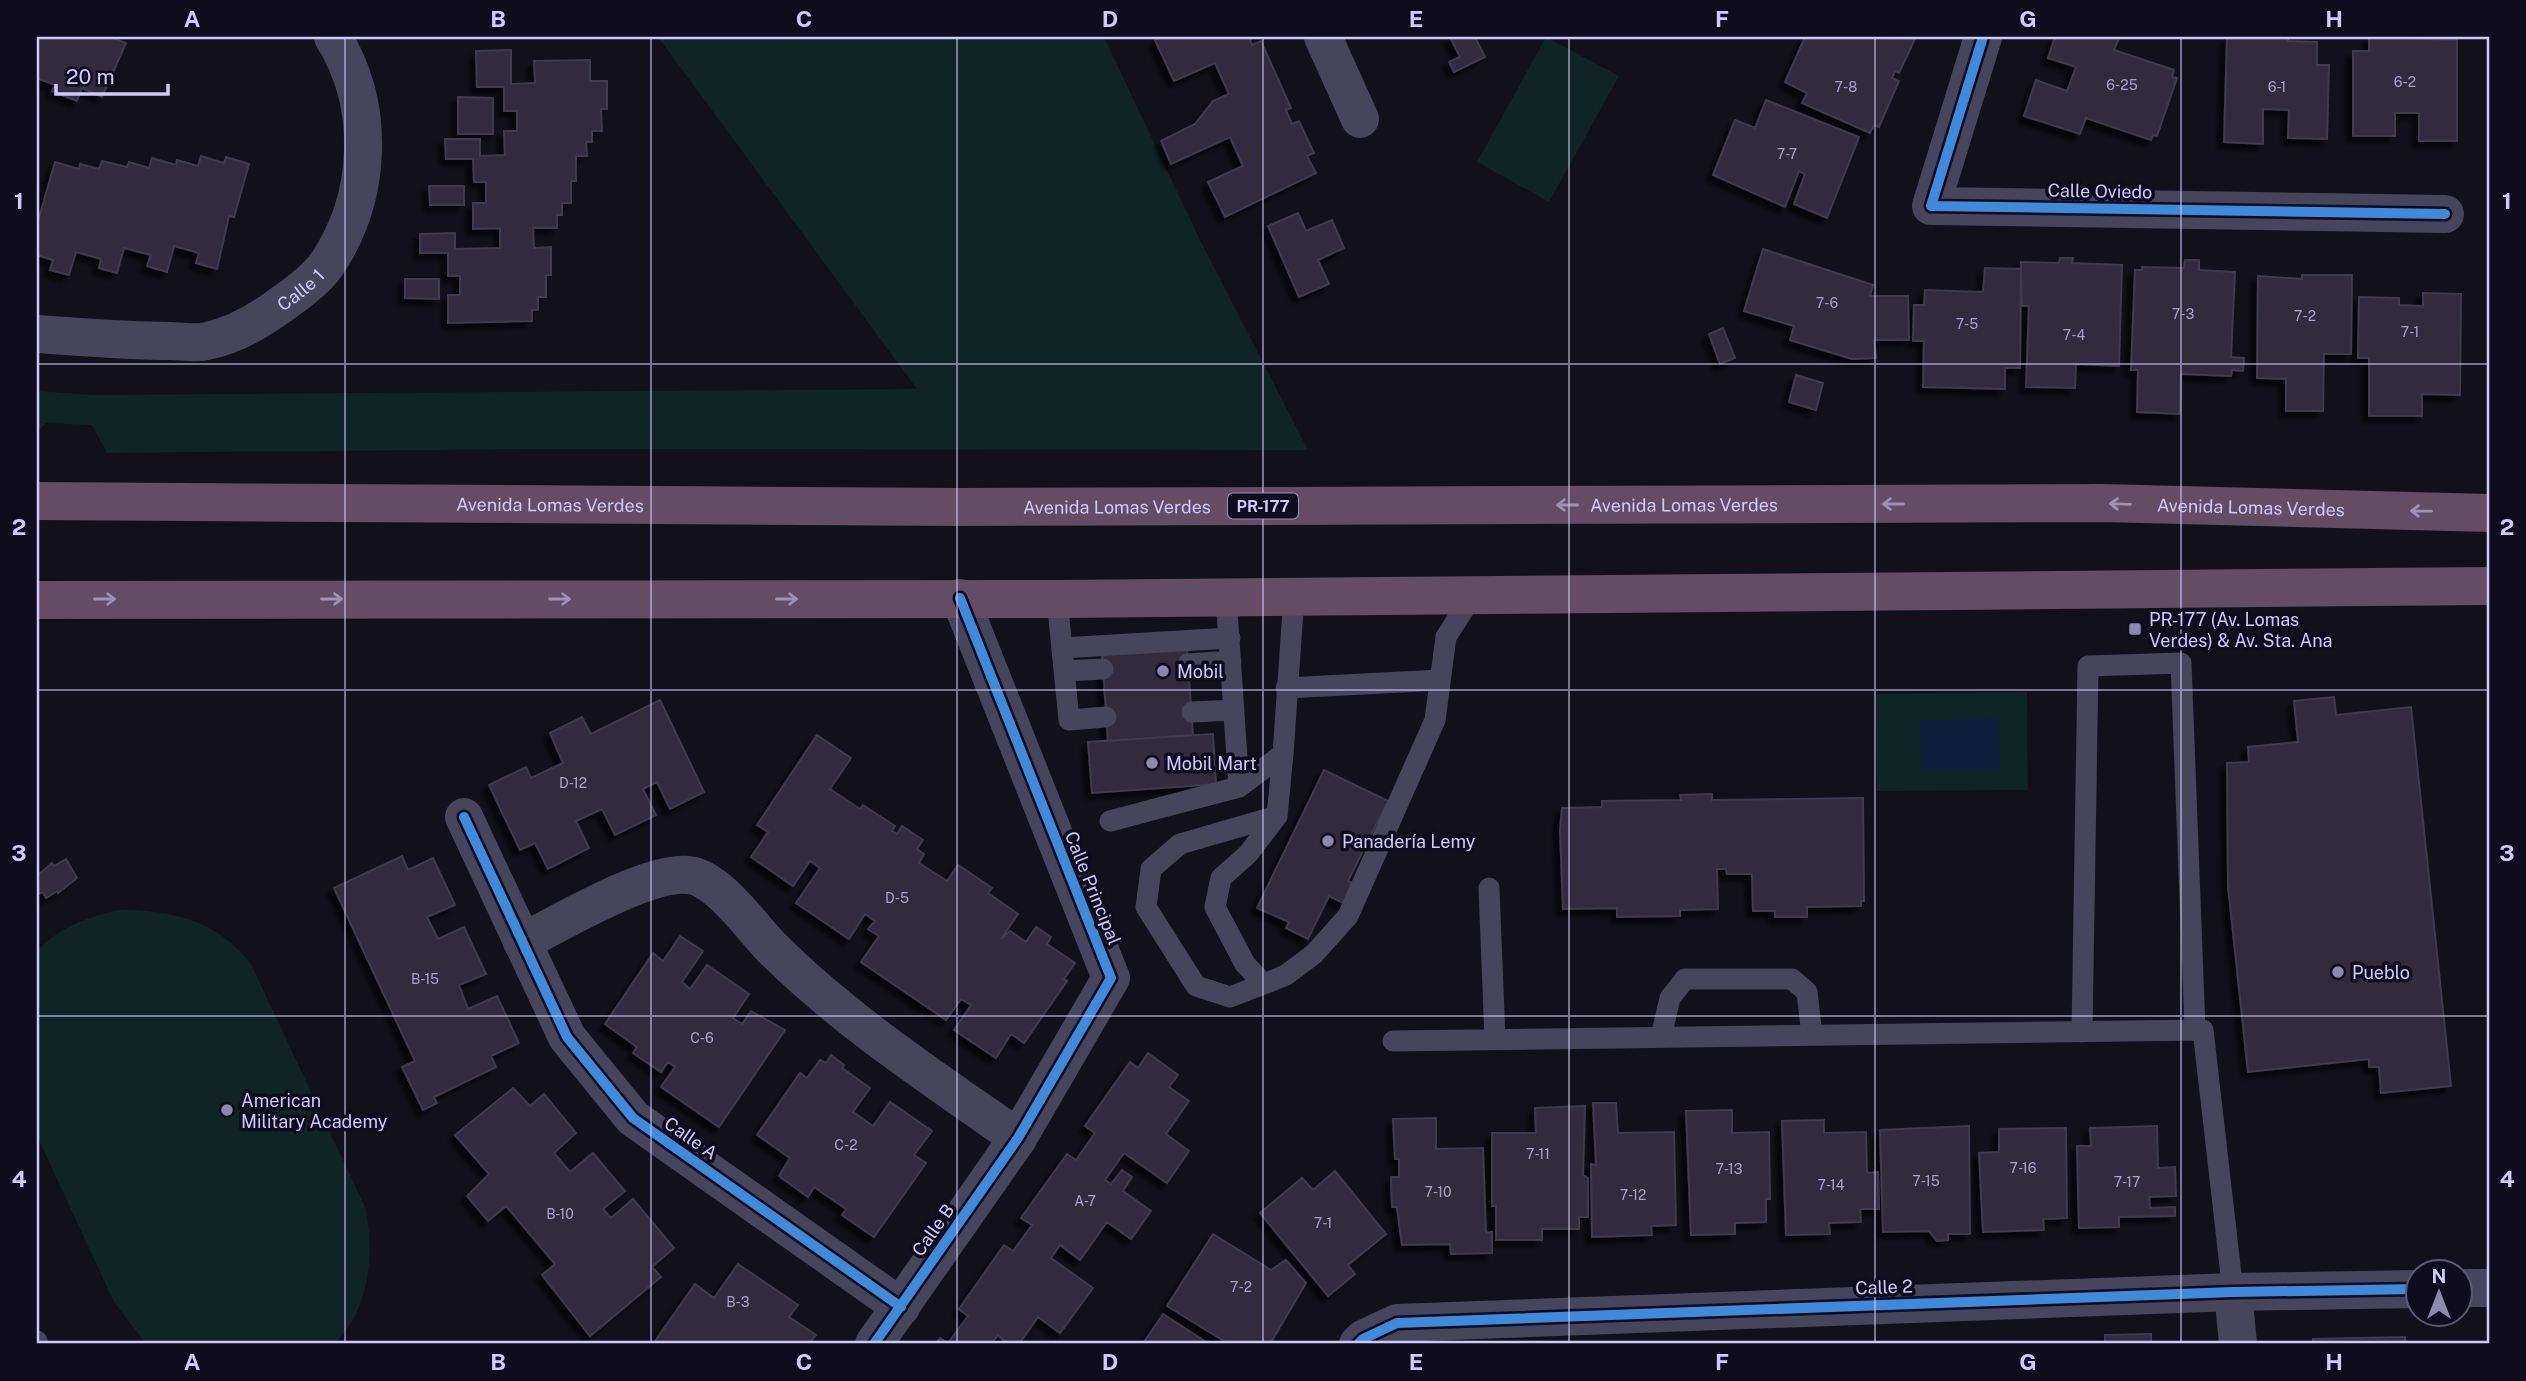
<svg xmlns="http://www.w3.org/2000/svg" width="2526" height="1381" font-family="'Public Sans',sans-serif">
	<style>
		.green { fill: #0f2425 }
		.water { fill: #0d1f3d }
		.building { fill: #302c3c; stroke: #3e3a4e; stroke-width: 2; filter: url(#shadow) }
		.lines { fill: none; stroke-linecap: round; stroke-linejoin: round }
		.lane { stroke: #46455b; stroke-width: 21 }
		.street { stroke: #46455b; stroke-width: 38 }
		.highway { stroke: #634c64; stroke-width: 38 }
		.cycleway-casing { stroke: #0f0c1e; stroke-width: 15 }
		.cycleway { stroke: #408adc; stroke-width: 10 }
		.oneway { stroke: #9e91b9 }
		.grid { fill: none; stroke: #cfc9fe; stroke-width: 2; stroke-opacity: 0.55 }
		.poi-dot { fill: #8d88ae; stroke: #0f0c1e; stroke-width: 2.5 }
		.labels { text-anchor: middle; dominant-baseline: central; stroke-width: 7; stroke-linejoin: round; paint-order: stroke }
		.number-label { font-size: 14px; fill: #a7a2ce }
		.shield { fill: #0f0c1e; stroke: #9590bb; stroke-width: 2 }
		.shield-label { font-size: 16px; font-weight: bold; fill: #cfc9fe }
		.street-label { font-size: 18px; fill: #cfc9fe; stroke: #0f0c1e }
		.poi-label { font-size: 18px; fill: #cfc9fe; stroke: #0f0c1e; text-anchor: start }
		.neatline { fill: none; stroke: #cfc9fe; stroke-width: 2.5 }
		.grid-label { font-size: 23px; text-anchor: middle; font-weight: bold; fill: #cfc9fe }
	</style>
	<defs>
		<filter id="shadow"><feDropShadow dx="-6" dy="6" stdDeviation="2" flood-color="#0009"/></filter>
	</defs>
	<rect width="100%" height="100%" fill="#12101a"/>
	<path class="green" d="M658,37h446l96,203 108,210 -770,-1 -431,4 -15,-28 -46,-2 -9,9v-41l57,4 823,-6z
		M1546,37l73,39 -70,126 -72,-40z
		M2027,692l1,98 -151,1 -1,-97z
		M119,910c53,0 98,10 132,54l115,245c8,46 4,101 -32,135h-188l-32,-42 -77,-166v-185c22,-24 51,-34 82,-41z"/>
	<path class="water" d="M1999,719l1,50h-79l-1,-49z"/>
	<path class="building" d="M37,37h73l16,6 -24,54 -20,-9 -5,13 -25,-10 3,-6 -18,-7z
		M1163,37h92l-5,2 2,6 9,-4 30,67 -5,2 6,14 7,-3 15,32 -7,3 9,17 -91,44 -17,-35 35,-16 -13,-29 -59,27 -10,-23 34,-17 18,-23 16,-7 -14,-31 -41,18 -19,-41z
		M1450,37h25l10,20 -31,15 -5,-10 11,-5z
		M1805,37l110,2 -16,34 -4,-2 -3,7 7,3 -20,46 -5,-2 -4,8 -68,-30 5,-10 -22,-11z
		M2055,37h61l3,1 -5,12 60,20 -2,7 5,1 -20,58 -4,-1 -2,5 -65,-22 -6,16 -56,-18 12,-36 31,11 9,-24 -28,-9z
		M2227,37h61v4l29,1v23h12l-2,74 -39,-1 1,-28 -26,-1v35l-39,-2z
		M2369,37l88,3v101h-38v-28h-24v23h-42v-85h16z
		M511,50v34l24,-1 -1,-22 56,-1v21h17v28h-6l1,22h-10v11h-6l1,14h-11v25h-5v22h-9v12h-5v13h-24l1,20 17,-1v28h-5v22h-8v13h-6v11l-84,2v-28h12v-19h-12v-23h-28v-19l35,-1v16l45,-1v-20l-27,1v-26h13v-21h-12l-1,-23h-27l-1,-20h35v17l25,-1 -1,-24h13v-20h-13v-24h-27l-1,-36z
		M458,97l35,1v36h-35z
		M1766,100l93,37 -32,81 -33,-14 11,-30 -6,-3 -14,36 -72,-32 22,-55 20,8z
		M201,156l23,7 2,-6 23,7 -15,53 -5,-1 -12,53 -21,-6 3,-10 -25,-7 -7,26 -20,-6 4,-11 -27,-7 -7,25 -18,-5 2,-9 -25,-7 -7,23 -19,-5 3,-10 -16,-5v-30l18,-63 24,7 1,-5 19,5 3,-8 25,6 2,-5 20,6 3,-10 24,7 1,-5 21,6z
		M429,186h35v19h-34z
		M1298,213l8,18 26,-11 12,28 -26,12 11,24 -30,13 -31,-71z
		M1763,249l110,36 -3,11h38l1,44h-35l2,18 -24,1 -62,-19 4,-14 -50,-15z
		M2060,258h13l-1,5 50,2 -3,101 -43,-2 -1,24 -49,-1 3,-81h-7l-1,-44 38,1z
		M2185,260h14v10l36,2 -4,85 13,1 -1,13 -11,-1 -1,6 -50,-2 -1,40 -43,-2 1,-42h-7l4,-100h7v-3l42,1z
		M1985,268l36,1 -1,99h-15v21l-82,-2 1,-46h-11l1,-36h10l1,-15 58,2z
		M2302,275h50l-1,79h-27l-1,57h-37v-32l-29,-1 1,-102 44,3z
		M405,279h34v20l-34,-1z
		M2423,293l38,1 -1,101 -38,-1v22h-53v-58h-11l1,-61 40,1v7l24,1z
		M1723,328l12,30 -15,6 -11,-30z
		M1796,375l27,8 -7,27 -27,-8z
		M1187,648l6,87 -85,6 -6,-87z
		M2334,697l2,18 75,-8 40,379 -70,7 -2,-26h-10v-8l-121,13 -20,-186 -1,-123 22,-1 -1,-15 50,-5 -4,-41z
		M660,700l44,92 -34,17 -13,-27 -14,7 13,26 -41,20 -13,-26 -26,12 13,27 -41,21 -13,-26 -15,7 -31,-65 37,-18 5,11 32,-15 -13,-30 32,-16 9,17z
		M1213,734l3,50 -124,9 -4,-51z
		M817,735l34,23 -21,31 30,20 3,-4 32,21 -3,5 5,3 5,-8 21,14 -6,9 7,5 -5,9 28,18 11,-16 34,23 -4,5 30,21 -17,25 9,-8 16,11 10,-15 15,10 -4,7 28,19 -11,16 3,2 -43,62 -13,-9 -15,24 -42,-28 17,-25 -10,-6 -15,21 -85,-58 18,-26 -11,-7 7,-8 -10,-7 -16,25 -53,-36 24,-35 -10,-7 -17,25 -42,-29 17,-25 -11,-7z
		M1324,770l64,31 -40,80 4,2 -9,20 -14,-7 -21,43 -22,-11 3,-6 -32,-14z
		M1712,794v6l151,-2 1,103h-3v5l-54,1v10h-32v-6h-22l-1,-37h-25l-1,-5h-9l1,40 -38,1v6l-63,1v-9l-54,1 -3,-79 2,-22 40,-1v-6l79,-1 -1,-5z
		M402,856l6,14 25,-12 22,47 -28,12 11,22 26,-12 22,47 -27,11 9,24 29,-13 22,47 -28,13 5,11 -62,30 3,6 -14,7 -21,-43 13,-6 -81,-173z
		M66,859l11,19 -19,15 -1,-2 -11,7 -3,-6 -4,2 -2,-18 15,-13 2,3z
		M680,936l23,15 -21,31 8,7 17,-24 42,29 -16,24 9,6 9,-13 34,19 -66,97 -58,-40 14,-20 -7,-5 -7,10 -28,-19 4,-6 -32,-23 48,-71 10,8z
		M1148,1053l30,22 -9,12 20,14 -23,33 23,17 -22,32 -43,-30 -19,27 6,4 11,-14 10,7 -9,14 28,20 -20,28 -24,-17 -27,38 -20,-15 -9,13 42,30 -33,45 -22,-16 -19,27h-12l-9,-9 -7,9h-56l5,-6 8,5 20,-27 -9,-7 45,-64 9,6 19,-26 -11,-7 46,-64 9,6 19,-27 -10,-7 45,-64 8,6z
		M831,1055l13,10 -2,3 28,20 -17,24 20,14 17,-24 42,29 -18,24 12,8 -52,74 -32,-22 4,-6 -32,-22 -6,10 -29,-21 11,-18 -33,-23 43,-62 7,5 13,-18 6,3z
		M513,1088l17,18 14,-12 32,39 -22,20 16,19 23,-19 32,38 -22,18 8,9 22,-19 41,49 -22,19 9,10 -71,59 -48,-61 13,-11 -49,-58 -18,15 -21,-25 22,-22 -34,-39z
		M1593,1103h23l2,30 56,-1 2,93 -25,1 1,9 -60,2 -1,-73 5,1z
		M1585,1106l-2,69 5,3v39h-9v12h-37v11h-46v-34h-4v-73h44l-1,-25z
		M1732,1110v23l37,-1 1,67h-4v23l-31,1v11l-44,1 -5,-124z
		M1436,1118v31l47,-1 3,85 6,-1v21l-41,1 -1,-10 -48,1 -5,-38h-5l-1,-30h8v-18h-4l-2,-40z
		M1824,1120v13l42,-1 1,41 11,-1 1,37h-19l1,13 -32,1 1,11 -44,1 -4,-114z
		M1969,1126l1,108h-22v6l-11,1 -8,-10 -46,1 -3,-102z
		M2157,1126l1,42 17,-1 1,29 -27,1 1,11 25,-1v9l-56,1v10l-40,1 -2,-82h14l-1,-18z
		M2066,1128l1,90 -24,1 1,11 -61,2 -4,-79 20,-1v-23z
		M1335,1171l51,63 -38,31 7,9 -27,22 -68,-83 42,-35 11,12z
		M1213,1234l58,36 15,-10 20,23 -36,61h-41l-62,-38z
		M738,1264l60,41 -9,12 27,18 -7,9h-156l42,-60 19,14z
		M1163,1314l46,30 -65,-2z
		M2151,1334v10h-46v-9z
		M2405,1337v7h-92v-5z"/>
	<g class="lines">
		<path class="lane" d="M1226,596l13,191
			M1057,599l12,121 37,-3
			M1062,648l168,-10
			M1188,664l43,-3
			M1064,671l39,-2
			M1286,688l154,-8
			M1192,712l42,-2
			M1283,754l-6,62 -29,38 -27,24 -6,29 30,57 19,20 22,-9 28,-21 34,-38 87,-196 11,-83 28,-44
			M1110,821l129,-34 44,-33 11,-158
			M1489,888l6,151
			M1264,984l-34,13 -34,-11 -50,-79 5,-38 29,-25 97,-28
			M2082,1032l6,-366 93,-3 14,366
			M1661,1037l9,-39 15,-19h107l15,13 5,43
			M1393,1041l810,-11 30,262
			M37,1341l1,3"/>
		<g class="street">
			<path d="M1323,37l37,82"/>
			<path d="M1983,37l-52,169 514,8"/>
			<path id="s1" d="M37,334c44,3 89,7 133,7 12,0 26,3 37,0 24,-5 48,-18 68,-32 17,-12 40,-28 52,-45 45,-67 49,-158 6,-227"/>
			<path d="M464,817l103,220 66,81 268,189"/>
			<path d="M522,942c39,-19 125,-71 166,-67 29,2 63,51 83,72 74,74 162,131 247,191"/>
			<path d="M2460,1288h29"/>
			<path d="M2233,1292l5,52"/>
			<path d="M874,1344l144,-206 93,-160 -151,-380"/>
			<path d="M1358,1344l5,-5 34,-16 836,-31 185,-3"/>
		</g>
		<g class="highway">
			<path id="s2" d="M37,501l922,6 1143,-4 387,10"/>
			<path d="M37,600l1020,-1 1432,-13"/>
		</g>
		<defs>
			<path id="cycleway" d="M1983,37l-52,169 514,8
				M464,817l103,220 66,81 268,189
				M874,1344l144,-206 93,-160 -151,-380
				M1358,1344l5,-5 34,-16 836,-31 185,-3"/>
		</defs>
		<use href="#cycleway" class="cycleway-casing"/>
		<use href="#cycleway" class="cycleway"/>
	</g>
	<defs><path id="oneway-shaft" d="M-6 0H5M1.5-3L5.5 0L1.5 3" fill="none" stroke-width="1.6" stroke-linecap="round" stroke-linejoin="round" transform="scale(1.75)"/></defs>
	<g class="oneway">
		<use href="#oneway-shaft" transform="translate(1893 504) rotate(180)"/>
		<use href="#oneway-shaft" transform="translate(2120 504) rotate(-178)"/>
		<use href="#oneway-shaft" transform="translate(1567 505) rotate(180)"/>
		<use href="#oneway-shaft" transform="translate(2421 511) rotate(-179)"/>
		<use href="#oneway-shaft" transform="translate(105 599)"/>
		<use href="#oneway-shaft" transform="translate(332 599)"/>
		<use href="#oneway-shaft" transform="translate(560 599)"/>
		<use href="#oneway-shaft" transform="translate(787 599)"/>
	</g>
	<path class="grid" d="M345,37v1307M651,37v1307M957,37v1307M1263,37v1307M1569,37v1307M1875,37v1307M2181,37v1307M37,364h2452M37,690h2452M37,1016h2452"/>
	<g class="poi-dot">
		<rect x="2128" y="622" width="14" height="14" rx="3.5"/>
		<circle cx="1163" cy="671" r="7"/>
		<circle cx="1152" cy="763" r="7"/>
		<circle cx="1328" cy="841" r="7"/>
		<circle cx="2338" cy="972" r="7"/>
		<circle cx="227" cy="1110" r="7"/>
	</g>
	<g class="labels">
		<g class="number-label">
			<text x="2405" y="82">6-2</text>
			<text x="2122" y="85">6-25</text>
			<text x="1846" y="87">7-8</text>
			<text x="2277" y="87">6-1</text>
			<text x="1787" y="154">7-7</text>
			<text x="1827" y="303">7-6</text>
			<text x="2183" y="314">7-3</text>
			<text x="2305" y="316">7-2</text>
			<text x="1967" y="324">7-5</text>
			<text x="2410" y="332">7-1</text>
			<text x="2074" y="335">7-4</text>
			<text x="573" y="783">D-12</text>
			<text x="897" y="898">D-5</text>
			<text x="425" y="979">B-15</text>
			<text x="702" y="1038">C-6</text>
			<text x="846" y="1145">C-2</text>
			<text x="1538" y="1154">7-11</text>
			<text x="2023" y="1168">7-16</text>
			<text x="1729" y="1169">7-13</text>
			<text x="1926" y="1181">7-15</text>
			<text x="2127" y="1182">7-17</text>
			<text x="1831" y="1185">7-14</text>
			<text x="1438" y="1192">7-10</text>
			<text x="1633" y="1195">7-12</text>
			<text x="1085" y="1201">A-7</text>
			<text x="560" y="1214">B-10</text>
			<text x="1323" y="1223">7-1</text>
			<text x="1241" y="1287">7-2</text>
			<text x="738" y="1302">B-3</text>
		</g>
		<rect class="shield" x="1228" y="493.5" width="70" height="25" rx="5"/>
		<g class="shield-label">
			<text x="1263" y="506">PR-177</text>
		</g>
		<g class="street-label">
			<text transform="translate(2100 191) rotate(1)">Calle Oviedo</text>
			<text stroke="none"><textPath href="#s1" startOffset="278">Calle 1</textPath></text>
			<text stroke="none"><textPath href="#s2" startOffset="513">Avenida Lomas Verdes</textPath></text>
			<text stroke="none"><textPath href="#s2" startOffset="1647">Avenida Lomas Verdes</textPath></text>
			<text stroke="none"><textPath href="#s2" startOffset="1080">Avenida Lomas Verdes</textPath></text>
			<text stroke="none"><textPath href="#s2" startOffset="2214">Avenida Lomas Verdes</textPath></text>
			<text transform="translate(1093 888) rotate(68)">Calle Principal</text>
			<text transform="translate(691 1138) rotate(35)">Calle A</text>
			<text transform="translate(933 1230) rotate(-55)">Calle B</text>
			<text transform="translate(1884 1287) rotate(-2)">Calle 2</text>
		</g>
		<g class="poi-label">
			<text x="2149" y="619">PR-177 (Av. Lomas<tspan x="2149" dy="21">Verdes) &amp; Av. Sta. Ana</tspan></text>
			<text x="1177" y="671">Mobil</text>
			<text x="1166" y="763">Mobil Mart</text>
			<text x="1342" y="841">Panadería Lemy</text>
			<text x="2352" y="972">Pueblo</text>
			<text x="241" y="1100">American<tspan x="241" dy="21">Military Academy</tspan></text>
		</g>
	</g>
	<rect width="2526" height="1381" fill="none" stroke="#0f0c1e" stroke-width="77"/>
	<g transform="translate(2439 1293)"><circle r="33" fill="#0f0c1e" stroke="#5c5878" stroke-width="2"/>
	<path d="M0-5L12 26L0 18L-12 26Z" fill="#8d88ae"/>
	<text y="-10" font-size="19" font-weight="bold" text-anchor="middle" fill="#cfc9fe">N</text>
	</g>
	<path d="M56 84v10h112v-10" fill="none" stroke="#cfc9fe" stroke-width="3.5"/>
	<text x="66" y="84" font-size="21" fill="#cfc9fe" stroke="#0f0c1e" stroke-width="5" paint-order="stroke">20 m</text>
	<rect x="38" y="38" width="2450" height="1304" class="neatline"/>
	<g class="grid-label">
		<text x="192" y="27">A</text>
		<text x="498" y="27">B</text>
		<text x="804" y="27">C</text>
		<text x="1110" y="27">D</text>
		<text x="1416" y="27">E</text>
		<text x="1722" y="27">F</text>
		<text x="2028" y="27">G</text>
		<text x="2334" y="27">H</text>
		<text x="19" y="209">1</text>
		<text x="2507" y="209">1</text>
		<text x="19" y="535">2</text>
		<text x="2507" y="535">2</text>
		<text x="19" y="861">3</text>
		<text x="2507" y="861">3</text>
		<text x="19" y="1187">4</text>
		<text x="2507" y="1187">4</text>
		<text x="192" y="1370">A</text>
		<text x="498" y="1370">B</text>
		<text x="804" y="1370">C</text>
		<text x="1110" y="1370">D</text>
		<text x="1416" y="1370">E</text>
		<text x="1722" y="1370">F</text>
		<text x="2028" y="1370">G</text>
		<text x="2334" y="1370">H</text>
	</g>
</svg>
